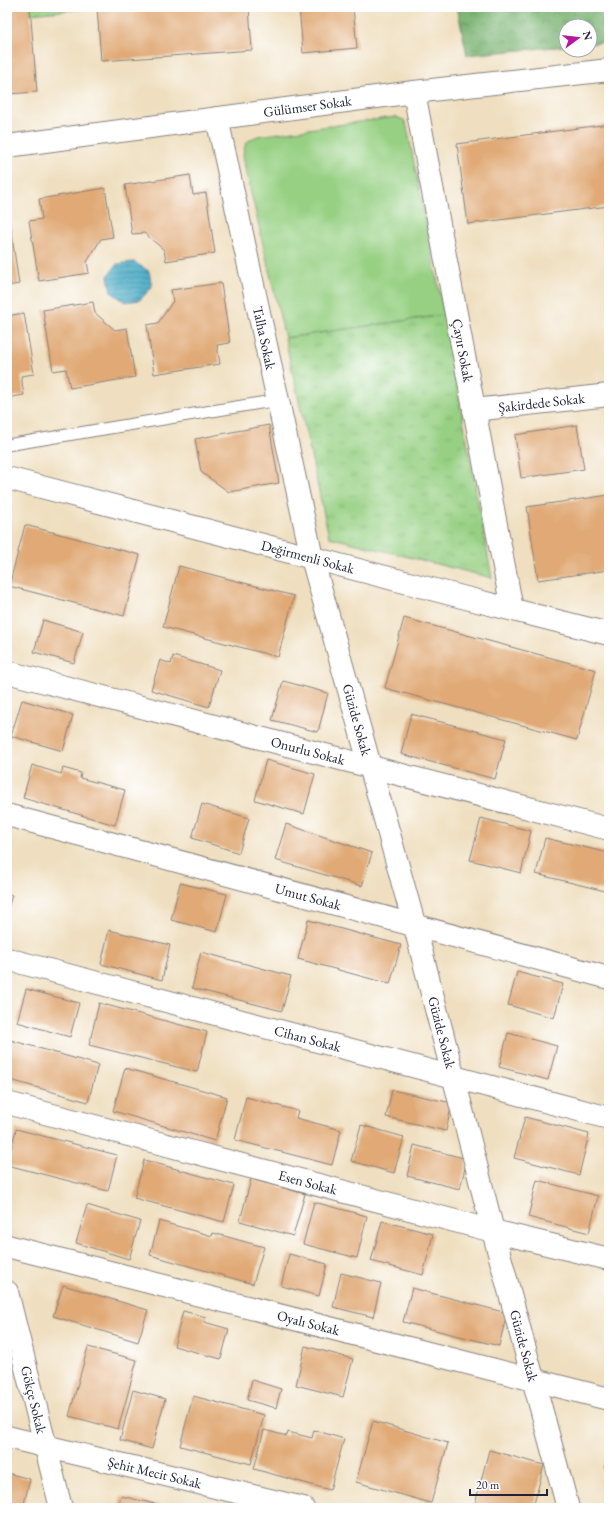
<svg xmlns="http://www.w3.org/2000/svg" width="616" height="1515" font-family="'EB Garamond',serif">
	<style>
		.grass { fill: #97d083; stroke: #5c795f }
		.forest { fill: url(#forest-crowns); stroke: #4e6a56 }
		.park { fill: url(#park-tufts); stroke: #5c795f }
		.garden { fill: url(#garden-furrows); stroke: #5c795f }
		.water { fill: url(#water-rules); stroke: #32657f }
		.building { fill: #e0a974 }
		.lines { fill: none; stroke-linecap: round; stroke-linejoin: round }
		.lane-casing { stroke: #88807e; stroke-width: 13 }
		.street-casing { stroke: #88807e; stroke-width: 24 }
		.lane { stroke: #fff; stroke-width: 11 }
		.street { stroke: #fff; stroke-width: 22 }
		.labels { text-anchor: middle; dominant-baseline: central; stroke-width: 3.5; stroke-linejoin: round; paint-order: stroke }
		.street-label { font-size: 14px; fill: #22223b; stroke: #fff }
	</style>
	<defs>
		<pattern id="forest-crowns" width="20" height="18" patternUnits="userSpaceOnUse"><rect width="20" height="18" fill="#79b271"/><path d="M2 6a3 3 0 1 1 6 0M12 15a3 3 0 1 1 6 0" fill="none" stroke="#63905e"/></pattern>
		<pattern id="park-tufts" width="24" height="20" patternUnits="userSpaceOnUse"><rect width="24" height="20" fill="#97d083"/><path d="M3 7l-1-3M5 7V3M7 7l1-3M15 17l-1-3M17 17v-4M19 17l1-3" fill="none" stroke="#82b272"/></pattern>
		<pattern id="garden-furrows" width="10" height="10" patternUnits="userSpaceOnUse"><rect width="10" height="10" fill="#97d083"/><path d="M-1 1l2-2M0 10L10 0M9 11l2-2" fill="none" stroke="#82b272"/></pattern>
		<pattern id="water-rules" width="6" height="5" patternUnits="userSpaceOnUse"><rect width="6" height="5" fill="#43a8c3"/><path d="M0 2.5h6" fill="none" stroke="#3888a0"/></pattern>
	</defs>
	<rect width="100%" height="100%" fill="#fff"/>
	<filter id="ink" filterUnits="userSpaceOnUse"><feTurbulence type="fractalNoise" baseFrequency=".025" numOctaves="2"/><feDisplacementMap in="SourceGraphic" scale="8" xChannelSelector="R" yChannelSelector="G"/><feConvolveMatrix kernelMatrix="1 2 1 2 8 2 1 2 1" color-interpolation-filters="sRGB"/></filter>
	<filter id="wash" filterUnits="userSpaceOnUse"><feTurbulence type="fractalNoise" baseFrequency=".012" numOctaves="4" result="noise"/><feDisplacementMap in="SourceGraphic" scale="16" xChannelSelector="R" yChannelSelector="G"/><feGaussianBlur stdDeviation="0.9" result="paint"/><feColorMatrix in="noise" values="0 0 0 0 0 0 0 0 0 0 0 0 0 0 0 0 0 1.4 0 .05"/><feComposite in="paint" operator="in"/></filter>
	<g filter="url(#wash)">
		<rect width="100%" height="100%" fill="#efdfc0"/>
		<path class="grass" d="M395,117l9,3 3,7 37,188 -159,23 -42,-180c1,-13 2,-17 15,-22z"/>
		<path class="forest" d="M457,7h152v35l-19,2v-18h-24v20l-99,9z"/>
		<path class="park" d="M444,315l48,263 -163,-41 -44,-199z"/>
		<path class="garden" d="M30,7h73l-73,7z"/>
		<path class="water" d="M134,262l15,9 3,16 -12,13 -15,2 -14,-10 -3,-16 9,-12z"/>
		<g id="blocks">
			<path class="building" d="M7,7h23l7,85 -30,2z
				M97,7h152l3,43 -151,11z
				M299,7h54l4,41 -54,5z
				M609,124v82l-141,18 -11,-80z
				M190,175l3,20 13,-2 9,60 -49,8 -2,-11 -20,-17 -12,1 -7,-49z
				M105,188l8,49 -12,2 -14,23 2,11 -50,8 -10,-60 13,-2 -3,-20z
				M10,223l9,61 -12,2v-62z
				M221,283l9,60 -13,2 3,19 -66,10 -7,-49 11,-2 15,-22 -2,-11z
				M93,302l2,11 20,17 12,-2 8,49 -65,11 -4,-19 -13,2 -10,-61z
				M24,313l10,61 -13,2 3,19 -17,3v-82z
				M269,425l10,58 -50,9 -28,-20 -6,-33z
				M577,425l7,44 -63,9 -6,-43z
				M609,495v75l-71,10 -11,-73z
				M25,525l115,30 -16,61 -115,-30z
				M179,566l115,30 -16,61 -115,-30z
				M404,618l192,52 -19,70 -192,-52z
				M43,620l40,12 -9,31 -40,-11z
				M173,656l47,14 -11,37 -58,-17 9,-30 11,4z
				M283,681l45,12 -10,39 -46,-12z
				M22,700l51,15 -10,36 -52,-15z
				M411,714l95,25 -11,40 -94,-25z
				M266,760l49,14 -11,40 -49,-14z
				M32,765l29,9 2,-6 18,5 -1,5 45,12 -10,35 -92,-27z
				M202,804l47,14 -10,35 -47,-15z
				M481,818l50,13 -10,42 -51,-13z
				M286,824l86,29 -10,33 -87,-26z
				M545,838l64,15v39l-73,-18z
				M180,883l47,11 -10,38 -46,-12z
				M7,893l5,2 -5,17z
				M308,920l93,25 -11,39 -92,-25z
				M109,930l61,15 -8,35 -61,-16z
				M201,952l90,24 -9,35 -90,-23z
				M517,972l46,12 -9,34 -46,-13z
				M26,989l53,14 -9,34 -53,-15z
				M99,1003l108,29 -10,40 -108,-27z
				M508,1033l49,13 -9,34 -49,-13z
				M7,1039l91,26 -10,37 -81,-23z
				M125,1068l102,29 -12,44 -102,-30z
				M392,1090l60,13 -6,28 -60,-14z
				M246,1097l52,14 -2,7 45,12 -9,35 -97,-25z
				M525,1117l64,17 -10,41 -65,-17z
				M361,1125l43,12 -10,36 -43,-12z
				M16,1129l101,26 -9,36 -101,-26z
				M414,1145l53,14 -7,30 -53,-13z
				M144,1160l90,25 -10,37 -90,-24z
				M251,1179l54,15 -12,42 -53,-15z
				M537,1180l61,16 -9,37 -61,-16z
				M314,1202l53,14 -10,42 -54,-14z
				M87,1205l53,16 -11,38 -53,-16z
				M159,1221l53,15 1,-3 51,14 -11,37 -103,-29z
				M382,1221l51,13 -10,41 -52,-14z
				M289,1254l38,10 -8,32 -38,-10z
				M341,1273l40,10 -8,34 -40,-10z
				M63,1285l85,25 -10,32 -85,-26z
				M412,1288l95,25 -8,33 -96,-24z
				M183,1311l23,6 -2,5 25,7 -8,30 -47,-13z
				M305,1346l48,13 -10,38 -47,-12z
				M88,1347l49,13 -19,69 -49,-13z
				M252,1380l29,9 -5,19 -29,-8z
				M133,1390l32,9 -13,50 -32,-9z
				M7,1392l4,1 -3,13h-1z
				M193,1396l71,19 -13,49 -71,-18z
				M373,1421l75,22 -17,60 -75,-21z
				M264,1430l23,6 1,-4 24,6 2,-8 30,9 -14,51 -76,-21z
				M489,1450l55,15 -11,43h-59z
				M608,1452h1v17l-5,-1z
				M7,1473l23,6 -7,29h-16z
				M121,1496l47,11v1h-50z"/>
		</g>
	</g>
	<g filter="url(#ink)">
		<use href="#blocks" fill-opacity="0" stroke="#88807e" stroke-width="1"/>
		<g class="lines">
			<defs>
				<path id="lane" d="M7,445l271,-45"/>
				<g id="street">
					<path id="s1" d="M414,92l98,517"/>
					<path id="s2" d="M217,118l95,440 103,369 78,304 75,277"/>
					<path id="s3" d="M7,146l407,-54 195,-22"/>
					<path id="s4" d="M474,410l135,-15"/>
					<path id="s5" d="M7,478l455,119 147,37"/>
					<path id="s6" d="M7,672l602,157"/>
					<path id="s7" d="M7,815l602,163"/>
					<path id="s8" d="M7,959l602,159"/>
					<path id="s9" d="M7,1103l486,128 116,28"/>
					<path id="s10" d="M7,1246l602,153"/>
					<path id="s11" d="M7,1292l54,216"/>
					<path id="s12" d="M7,1437l296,71"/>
				</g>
			</defs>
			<use href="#lane" class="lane-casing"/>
			<use href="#street" class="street-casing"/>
			<use href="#lane" class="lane"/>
			<use href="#street" class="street"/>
		</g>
	</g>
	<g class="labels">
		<g class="street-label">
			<text stroke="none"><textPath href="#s3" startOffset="303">Gülümser Sokak</textPath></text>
			<text stroke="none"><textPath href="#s2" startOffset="225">Talha Sokak</textPath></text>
			<text stroke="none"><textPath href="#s1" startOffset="263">Çayır Sokak</textPath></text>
			<text stroke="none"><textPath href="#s4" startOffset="68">Şakirdede Sokak</textPath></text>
			<text stroke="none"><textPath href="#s5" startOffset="311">Değirmenli Sokak</textPath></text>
			<text stroke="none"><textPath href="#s2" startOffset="618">Güzide Sokak</textPath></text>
			<text stroke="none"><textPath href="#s6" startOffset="311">Onurlu Sokak</textPath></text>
			<text stroke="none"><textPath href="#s7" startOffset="312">Umut Sokak</textPath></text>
			<text stroke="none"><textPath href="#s2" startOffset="942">Güzide Sokak</textPath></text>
			<text stroke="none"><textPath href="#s8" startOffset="311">Cihan Sokak</textPath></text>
			<text stroke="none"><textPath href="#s9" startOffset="311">Esen Sokak</textPath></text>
			<text stroke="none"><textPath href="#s10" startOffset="311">Oyalı Sokak</textPath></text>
			<text stroke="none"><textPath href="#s2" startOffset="1266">Güzide Sokak</textPath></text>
			<text stroke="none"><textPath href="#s11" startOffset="111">Gökçe Sokak</textPath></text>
			<text stroke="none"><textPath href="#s12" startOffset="152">Şehit Mecit Sokak</textPath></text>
		</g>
	</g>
	<rect width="616" height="1515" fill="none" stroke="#fff" stroke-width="24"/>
	<g transform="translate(578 38) rotate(75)"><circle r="19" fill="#ffffff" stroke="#a7a7b1"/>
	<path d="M0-3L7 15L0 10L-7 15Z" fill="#b5179e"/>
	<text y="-6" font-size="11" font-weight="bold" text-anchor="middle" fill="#22223b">N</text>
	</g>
	<path d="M470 1489v6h77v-6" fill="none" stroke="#22223b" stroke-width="2"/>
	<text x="476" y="1489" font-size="12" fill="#22223b" stroke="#ffffff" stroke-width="3" paint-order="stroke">20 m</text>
</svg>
